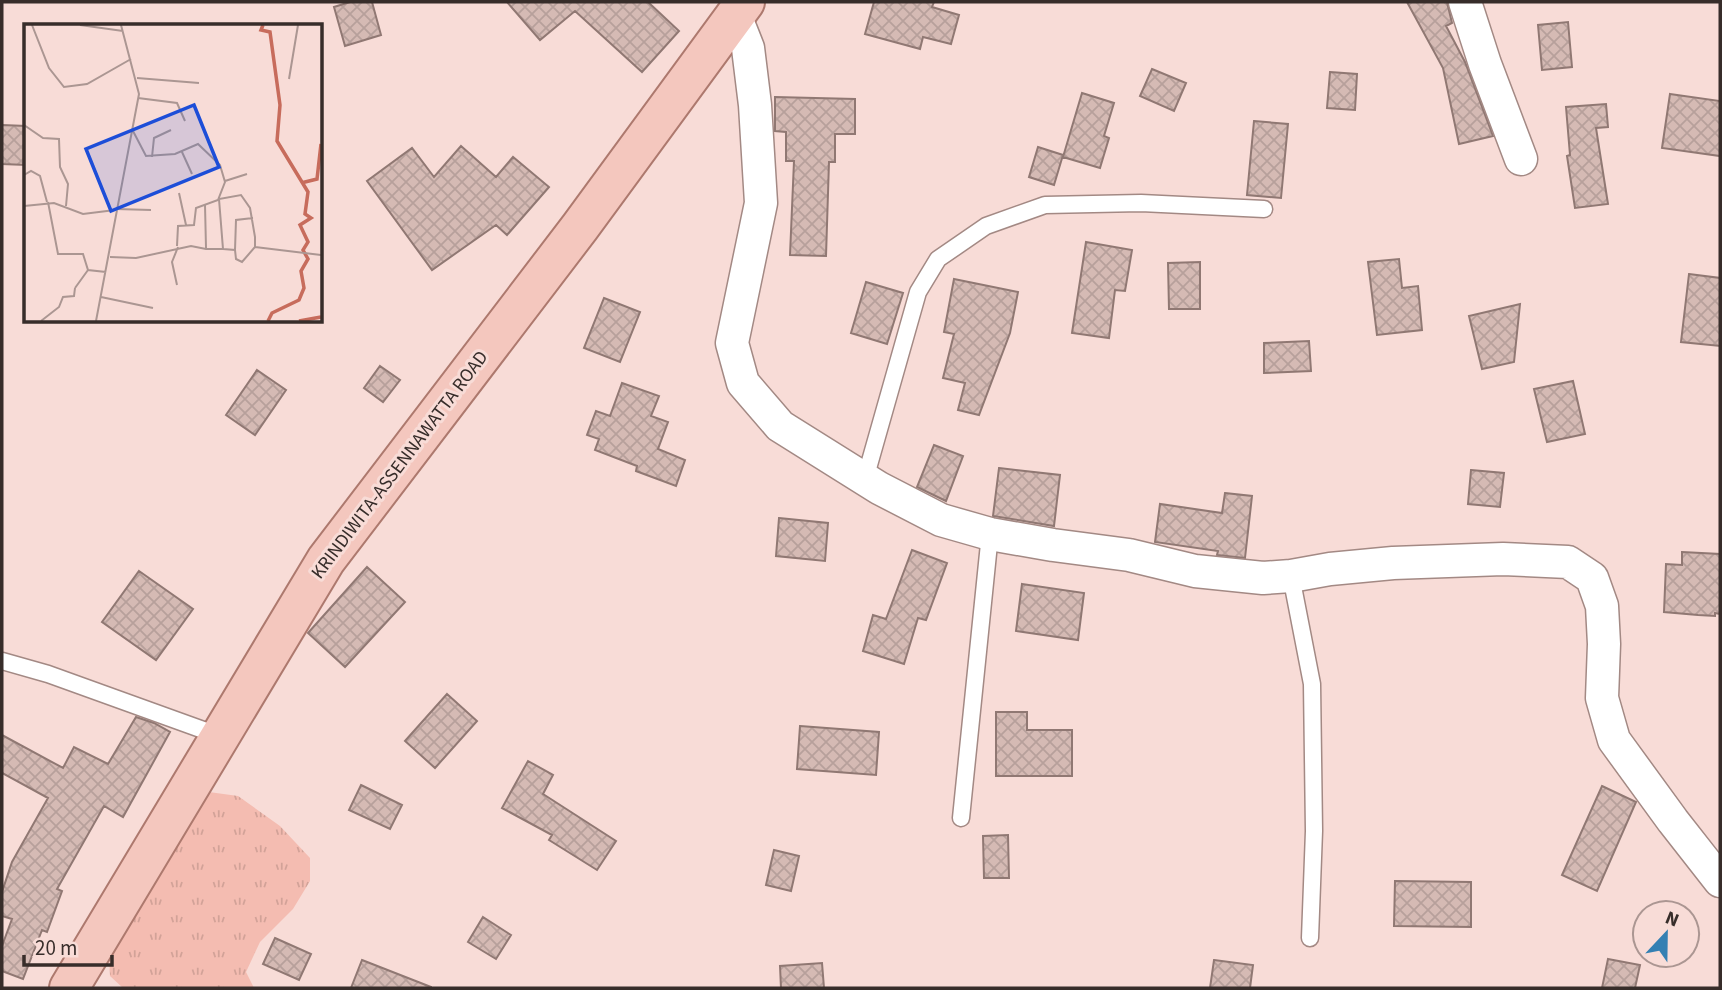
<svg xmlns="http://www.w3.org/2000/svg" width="1722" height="990" font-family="'Source Sans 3',sans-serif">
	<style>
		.park { fill: url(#park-tufts) }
		.building { fill: url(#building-cross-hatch); stroke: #907873; stroke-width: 2 }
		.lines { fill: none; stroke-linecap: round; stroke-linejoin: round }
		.service-casing { stroke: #a38984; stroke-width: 19 }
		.minor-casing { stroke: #a38984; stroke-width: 35 }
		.primary-casing { stroke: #ad796e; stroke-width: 42 }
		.service { stroke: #fff; stroke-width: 16 }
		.minor { stroke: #fff; stroke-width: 32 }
		.primary { stroke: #f4c7be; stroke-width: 38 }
		.labels { text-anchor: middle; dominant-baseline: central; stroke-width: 6; stroke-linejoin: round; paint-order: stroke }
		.street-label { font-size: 19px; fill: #372d2a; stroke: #f8dcd7 }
		.inset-river { fill: none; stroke: #c76c5c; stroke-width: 3.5 }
		.inset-road { fill: none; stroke: #ab9692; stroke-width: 2 }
		.view { fill: #1d4ed8; fill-opacity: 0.15; stroke: #1d4ed8; stroke-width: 3.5 }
		.inset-edge { fill: none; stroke: #372d2a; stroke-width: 3.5 }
	</style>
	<defs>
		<pattern id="park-tufts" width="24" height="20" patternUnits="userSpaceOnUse" patternTransform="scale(1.75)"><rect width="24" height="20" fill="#f4bcb1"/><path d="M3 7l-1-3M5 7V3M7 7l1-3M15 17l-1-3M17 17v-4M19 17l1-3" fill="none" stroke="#d2a298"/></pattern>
		<pattern id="building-cross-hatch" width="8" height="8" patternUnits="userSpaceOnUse" patternTransform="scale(1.75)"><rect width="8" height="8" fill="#d5bab4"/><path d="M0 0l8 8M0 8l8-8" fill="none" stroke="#b7a09b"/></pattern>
	</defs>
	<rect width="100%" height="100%" fill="#f8dcd7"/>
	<path class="park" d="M209,792l29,4 42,30 30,32v23l-17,28 -33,33 -14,30 8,16h-131l-13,-12 -1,-22z"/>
	<path class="building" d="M350,2h22l9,33 -36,11 -11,-39z
		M507,2h141l31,29 -37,41 -67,-61 -35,29z
		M874,2h60l-2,5 27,8 -8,29 -28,-7 -3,12 -55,-15z
		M1407,2h40l5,21 -6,3 19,36 28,74 -34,8 -16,-76z
		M1568,22l4,45 -30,3 -4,-45z
		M1152,69l34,14 -12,28 -34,-15z
		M1330,72l27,2 -2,36 -28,-2z
		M1082,93l32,10 -10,33 5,2 -9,30 -37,-11z
		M1670,94l50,7v55l-58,-8z
		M775,97l80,2v35h-20v28h-6l-3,94 -36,-1 4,-94h-8v-29l-11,-1z
		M1606,104l2,23 -12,1 12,76 -33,4 -8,-52 3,-1 -4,-48z
		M1254,121l34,3 -7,74 -34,-3z
		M2,125l24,1v39l-24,-1z
		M461,146l35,31 17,-20 36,30 -42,48 -11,-10 -64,45 -65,-89 45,-33 22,29z
		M1038,147l25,8 -9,30 -25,-8z
		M1086,242l46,8 -7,41 -10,-1 -6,48 -37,-5z
		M1399,259l3,29 16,-2 4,44 -45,5 -9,-73z
		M1200,262v47h-31l-1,-46z
		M1689,274l31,4v68l-39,-4z
		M954,279l64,13 -8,41 -31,82 -21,-5 7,-27 -22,-5 11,-44 -10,-2z
		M866,282l37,11 -16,51 -36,-11z
		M604,298l36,14 -20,50 -36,-14z
		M1520,304l-6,58 -32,7 -13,-53z
		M1309,341l2,30 -47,2v-30z
		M380,366l20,14 -17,22 -19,-14z
		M257,370l29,20 -31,45 -29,-20z
		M1573,381l12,53 -38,8 -13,-53z
		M622,383l37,13 -8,20 17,6 -10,27 27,11 -9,26 -40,-15 1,-5 -42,-16 4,-11 -12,-4 9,-24 14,5z
		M934,445l29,11 -17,45 -29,-14z
		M999,468l61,7 -6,51 -61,-10z
		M1471,470l33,3 -4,34 -32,-3z
		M1225,493l27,3 -7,62 -28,-3 1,-4 -63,-9 5,-38 62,9z
		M779,518l49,5 -3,38 -49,-5z
		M912,550l35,13 -21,57 -8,-2 -14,46 -41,-13 10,-36 13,4z
		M1682,552l38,2v60l-5,-1v3l-17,-1 -34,-3 2,-48 16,1z
		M367,567l38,35 -60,65 -37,-34z
		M139,571l54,38 -37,51 -54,-38z
		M1022,584l62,9 -6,47 -62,-9z
		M447,694l30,27 -42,47 -30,-27z
		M996,712h31v18h45v46h-76z
		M136,717l18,6 16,9 -47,85 -19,-11 -47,83 5,2 -15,41 -5,-2 -19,49 -21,-8v-25l10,-27 -10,-3v-24l10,-30 36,-64 -46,-25v-38l61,33 11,-21 34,17z
		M800,726l79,6 -3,43 -79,-6z
		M528,761l25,14 -10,19 73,47 -19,29 -48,-30 3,-5 -50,-27z
		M361,785l41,20 -12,24 -41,-19z
		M1602,786l34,16 -39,89 -35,-16z
		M1008,835l1,43h-25l-1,-42z
		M774,850l25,6 -8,35 -25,-6z
		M1395,881l76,1v45l-77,-1z
		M483,917l28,18 -15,24 -28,-17z
		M275,938l36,16 -12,26 -36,-16z
		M1608,959l32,6 -5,23h-33z
		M362,960l69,27v1h-80z
		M1214,960l39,5 -3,23h-40z
		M822,963l2,25h-43l-1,-22z"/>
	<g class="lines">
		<defs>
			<path id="service" d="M865,479l53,-187 20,-33 48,-33 59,-21 96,-2 123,6
				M1291,576l21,108 2,147 -4,107
				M2,661l46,13 172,62
				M961,818l29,-284"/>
			<path id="minor" d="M1465,2l20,62 36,95
				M735,15l13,33 7,57 6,98 -29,140 11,40 37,43 99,62 62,32 49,14 63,11 76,10 66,16 68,7 28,-2 39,-7 63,-6 110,-4 65,3 24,16 10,28 2,38 -2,54 12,42 59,81 47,60"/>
			<path id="primary" d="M69,988l257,-428 254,-333 165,-225"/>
		</defs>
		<use href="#service" class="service-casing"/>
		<use href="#minor" class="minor-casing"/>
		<use href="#primary" class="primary-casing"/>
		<use href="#service" class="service"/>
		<use href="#minor" class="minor"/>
		<use href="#primary" class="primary"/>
	</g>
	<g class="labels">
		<g class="street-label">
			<text transform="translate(400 465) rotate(-53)">KRINDIWITA-ASSENNAWATTA ROAD</text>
		</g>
	</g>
	<g transform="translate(24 24)">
		<rect width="298" height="298" fill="#f8dcd7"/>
		<path class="inset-river" d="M239,1l-2,5 9,2 10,73 -3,36 31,51 -3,22 6,4 -11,7 8,17 -5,8 5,9 -7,12 3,17 -5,12 -27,13 -4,8M277,159l16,-4 4,-35M275,297l22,-4"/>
		<path class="inset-road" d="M8,1l17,43 15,19 23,-3 44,-25M56,1l43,6M113,54l62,5M265,55l9,-54M114,74l39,5 8,18M0,101l19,13 16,1 1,28 8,17 -2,22M109,107l13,25 29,-2 23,-10 22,21 5,17 -7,18 -22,8 -2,17 -16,1 -1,20M158,128l10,22M128,133l2,-19 17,-8M0,151l7,-4 9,5 7,26M201,157l22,-7M155,169l7,32M24,178l10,52h25l5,16 18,2M181,181l1,43M0,182l30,-3 29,11 32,-4M92,185l35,1M231,223l66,8M211,226l1,-30 17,-2M86,233l26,1 55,-12 15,3h17l12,1 1,9 6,3 13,-15v-10l-5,-29 -9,-13 -22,4 4,50M153,261l-5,-23 6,-15M51,264l13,-18M77,273l52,11M17,297l18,-14 4,-10 11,-1 1,-8M72,297l43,-227 -18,-69"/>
		<path class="view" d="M170,81l25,62 -108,44 -25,-62z"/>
		<rect width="298" height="298" class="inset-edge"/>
	</g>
	<rect width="1722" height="990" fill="none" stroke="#372d2a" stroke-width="7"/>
	<g transform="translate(1666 934) rotate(22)"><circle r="33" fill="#f8dcd7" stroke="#ab9692" stroke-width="2"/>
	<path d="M0-5L12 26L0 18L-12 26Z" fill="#3480b3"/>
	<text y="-10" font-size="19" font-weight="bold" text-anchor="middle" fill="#372d2a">N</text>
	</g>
	<path d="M24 955v10h88v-10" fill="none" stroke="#372d2a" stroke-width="3.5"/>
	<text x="35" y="955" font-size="21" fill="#372d2a" stroke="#f8dcd7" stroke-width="5" paint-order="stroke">20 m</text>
</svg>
